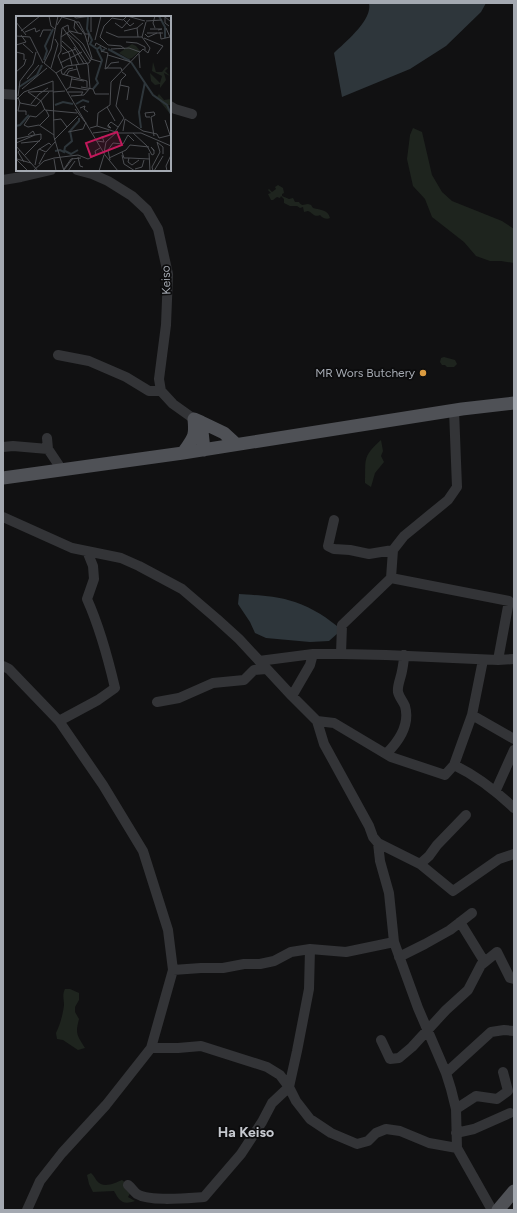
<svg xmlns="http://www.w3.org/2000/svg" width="517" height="1213" font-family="Figtree,sans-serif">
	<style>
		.green { fill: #1e241e }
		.water { fill: #2e363b }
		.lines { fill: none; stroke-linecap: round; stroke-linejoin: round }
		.minor { stroke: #333437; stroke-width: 10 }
		.major { stroke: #4f5156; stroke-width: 13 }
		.poi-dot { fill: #db9b40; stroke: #0c0c0d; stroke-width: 1.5 }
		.labels { text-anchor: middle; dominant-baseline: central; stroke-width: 3.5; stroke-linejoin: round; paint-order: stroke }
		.street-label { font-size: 12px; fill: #a4a9b1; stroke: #0c0c0d }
		.poi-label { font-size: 12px; fill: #a4a9b1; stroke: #0c0c0d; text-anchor: end }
		.quarter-label { font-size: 14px; font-weight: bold; fill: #c5c8ce; stroke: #0c0c0d }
		.inset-river { fill: none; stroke: #2e363b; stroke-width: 2 }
		.inset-road { fill: none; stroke: #4c4e52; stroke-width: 1 }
		.view { fill: #c2185b; fill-opacity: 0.15; stroke: #c2185b; stroke-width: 2 }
		.inset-edge { fill: none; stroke: #a4a9b1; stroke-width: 2 }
	</style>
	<rect width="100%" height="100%" fill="#111112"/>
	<path class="green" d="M413,128l9,4 10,43 10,17 10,9 50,20 12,8v34l-13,-2h-11l-14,-5 -12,-14 -32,-25 -7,-18 -12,-13 -6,-27 3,-24z
		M278,185l5,3 1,5 -2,1v2l7,3 4,-1 2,4h4c3,5 5,2 9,2l3,1 2,3c8,2 15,2 17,10 -3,2 -8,0 -10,-3 -6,3 -8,-3 -12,-4l-4,1 -1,-5 -3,1 -3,-2h-7l-6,-3v-4l-3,-3 -1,2 -3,-1 -4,3h-2l-3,-6 3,-1 -3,-3 1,-1 3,3 4,-3 -1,-2z
		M444,357l11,3 2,4 -3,3h-7l-2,-2h-3l-2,-3 1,-4z
		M381,440l2,11 -2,5 3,6 -9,11 -4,14 -6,-4c1,-24 -3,-26 16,-43z
		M65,989h5l9,4v7l-4,7v5l4,7c-4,15 -2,16 6,29l-7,2 -15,-10 -6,-1 -1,-6c4,-8 7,-19 8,-28 0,-6 -2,-10 1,-16z
		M91,1173c3,3 4,5 6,8 6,8 18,2 25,-1l4,3 5,9 -3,5 7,4c-12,4 -15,1 -21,-10l-21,1 -4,-8 -2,-9z"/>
	<path class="water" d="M369,3h117l-5,9 -35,34 -36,23 -68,28 -8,-44c11,-11 39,-33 35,-50z
		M239,594c13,1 37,2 49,6 19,5 34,14 49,26l1,7 -9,8 -19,1 -44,-4 -11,-5 -5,-11 -12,-18z"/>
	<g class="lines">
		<path class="minor" d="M3,94l14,1
			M170,106l5,3 17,5
			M77,170l15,4 16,7 24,15 15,14 11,19 10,45 -2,51 -7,54 2,12 12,13 21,15
			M3,180l18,-3 30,-7
			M58,355l31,6 37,16 23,14h12
			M454,410l3,77 -9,13 -44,36 -11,14 -2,28 -49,47 -1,29 45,1 112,5 16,-1
			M47,438l1,11
			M3,447l10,-1 35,3 14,21
			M3,517l69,31 49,10 18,8 43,23 35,30 22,20 53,57 25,25 7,23 45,82 4,11 5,6 2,18 9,32 5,49 24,66 28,65 5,16 5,20 1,39 35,62
			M334,520l-6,26 6,3 16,1 19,4 24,-4
			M391,578l118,23 -11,59
			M259,661l54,-7h28
			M3,666l6,3 50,52 44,64 40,66 25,79 5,40 -22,78 -45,57 -44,48 -22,28 -13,29
			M292,696l18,-31 3,-11
			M157,702l22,-4 34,-15 31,-3 10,-10 12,-1
			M472,715l42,24
			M59,721l39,-21 17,-12c-7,-30 -15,-60 -28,-89l7,-20 -1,-13 -6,-15
			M317,721l17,2 57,34 54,18 9,-10c23,11 41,25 60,43
			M387,753c12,-12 23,-29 18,-47 -2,-5 -6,-9 -7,-14 -1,-7 3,-14 4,-21 1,-5 2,-10 2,-16
			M454,765l18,-50 11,-55
			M496,790l18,-40
			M378,843l42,21 33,27 46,-32 15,-5
			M420,864l9,-8 8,-11 29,-30
			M460,922l24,39
			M399,957l26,-13 25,-14 22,-17
			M173,970l28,-2h22l21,-4h16l14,-3 17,-9 19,-3 36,3 48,-10
			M381,1040l9,19 9,-1 13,-11 34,-37 22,-20 13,-25 16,-13 13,26 4,1
			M151,1048h27l23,-2 66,21 13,8 9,12 7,14 14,18 21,14 26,11 11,-3 8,-8 10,-4 14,2 29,12 28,5
			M446,1073l45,-41 13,-2 10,1
			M456,1109l20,-13 21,3 11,-8 -5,-19
			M456,1133l18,-4 36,-16
			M128,1185c3,2 6,7 9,9 13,8 51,4 67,3l37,-43 21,-32 10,-19 17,-16 8,-36 12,-62 1,-40"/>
		<path class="major" d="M201,422l23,11 12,11
			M183,453c10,-15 13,-15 11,-34l7,3 3,28
			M3,478l180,-25 279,-44 52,-6
			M498,1210l16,-19"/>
	</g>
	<circle class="poi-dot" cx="423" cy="373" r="4"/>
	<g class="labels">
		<g class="street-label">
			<text transform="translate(166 280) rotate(-92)">Keiso</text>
		</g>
		<g class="poi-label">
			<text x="415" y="373">MR Wors Butchery</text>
		</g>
		<g class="quarter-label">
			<text x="246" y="1132">Ha Keiso</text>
		</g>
	</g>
	<g transform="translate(16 16)">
		<rect width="155" height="155" fill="#111112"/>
		<path d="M116,28l4,2 4,5 -8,7 -3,1 -10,-6zM137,46l3,10h6l4,-5 2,1 -3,3 5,5 -6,-3 2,7 -6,8v-4l-5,1 -4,-4 -1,-8 10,10 2,-7 -10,-5zM134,73l7,8 2,-3 5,6 7,-1v6h-3l3,10z" fill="#1e241e"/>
		<path class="inset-river" d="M143,0l6,11v11M72,1l-1,12 5,11 -2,4 7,5 3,-2 2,4 3,-2M92,33l22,12M28,44l3,-9 -2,-5 8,-17M115,46l22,33 14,10 4,9M3,71l18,-12 5,-10M77,73l5,-6 -2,-4 6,-19 -5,-10M60,88l7,-4 6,2M39,89l8,-3 10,2M0,110l4,-1 9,-10M125,112l-2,-16 6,-30M39,135l5,-1 4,2 1,-5 7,-6 -2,-10 9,-10v-3M49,135l6,3 7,-4"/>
		<path class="inset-road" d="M33,0l2,10 4,3M57,0l3,2 17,-2M139,0l-2,7 2,5M108,4l6,6 4,-3M59,5l-1,7 4,5M130,5l16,-1M0,6l10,13M59,6h4l6,12M99,7l7,5 8,-9M41,9l5,-8 13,4M153,10l-4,-3v-6l5,4M47,12l25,37 2,23 -6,7 -13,1M134,13h12l-4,1M5,15l19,-15M108,15l13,-3M9,16l10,-4 1,4 4,-2M75,16v-15M90,16l12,5h24M144,16l1,7 9,-2 -4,-9M51,17l12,11 11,17M131,17h16M69,18h4l-1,8M129,18l3,3 9,-4M0,20l14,1 13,26M24,21l3,-7h8M45,21l1,-9 6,-3 1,6 14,13 8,15 10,3M122,21l-1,-9 6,-5M128,22l19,8 -6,8M79,24l6,-24M46,25l10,9 7,15M110,26l11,1 8,4v3M7,28l10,9M0,29l10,-3 -5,-7M45,29l8,8 3,12M79,30l1,-3 11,6M58,31l10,17M95,33l18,-1 11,4M109,33l-4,-3 -13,-1 -8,-8 4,-11 8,-8 11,2 4,-4 18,5M85,35l7,2 -3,16 2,-1M0,36l8,2v6M46,38l14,-5M123,38l1,14M92,39l23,7M28,47l12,10 49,82 13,16M28,47l7,-14 7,-33M44,47l22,-11M60,49l4,13M35,52l7,-24 -3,-5M47,52l-5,-12 3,-5v-14l9,-6 12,3M90,52h15l1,3M91,52l4,-5 8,-1M45,54l1,4 25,7v6M0,56l8,-7 2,-6M40,57l11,-7 22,-3 3,-5 -7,-23 -10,-14M47,59l5,-6 5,-1M50,60l3,-5 8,-2M11,63l12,-14M56,63l12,2M37,65l1,56 10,34M104,69l9,2 -2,13M54,71l18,3M65,71l12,2 2,5h14M6,73l25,-21M50,74l4,-3 2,-10M12,76l13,9 4,9 32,3M12,76l25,-1M37,76l12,-1M52,76h15l-2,3M2,80l2,-15 13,-17 3,-12M2,81l2,6 16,3M0,84l8,-8 29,-11M4,86l-2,9h8v4M15,88l8,-10 9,-6M20,90l13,-14M91,91l8,14M64,92l5,-2 -1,3 4,3M59,93l10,13M134,101h-4l-1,-4 9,-1 1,3 -4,2M135,101l3,19M109,103l18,12 14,3 2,4 12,-3M37,104l8,-1 6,8 -13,13M149,104l5,15M24,109l9,-9 -3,-6M92,109v2l3,1 -3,-3 3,-3 7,5M81,110l1,-13 12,-8 1,-23 32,-33 5,4 2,-5 -8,-11 4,-15M12,111l-4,-2 6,-9 6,1 9,-8M12,111l11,-2 15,10M51,111l11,-11M74,112l7,-2 22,7h22l30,13M107,115l2,-12M52,116l15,-3 3,-7M99,116l9,-14 -8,-12 5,-26 5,-5 -4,-3M77,117l16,-2M117,117l14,13 5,9 2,-1v-4l-3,-3 3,4M0,123l18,-4M81,125l7,1 -2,-6M141,126l6,5v7M0,127l19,-8M5,127l19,-2M0,130l22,25M23,133l7,3 9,-10M4,134l-2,2 6,10M106,136l2,6h5l-1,4 4,3 7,-5M88,137l2,-11 11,-10M133,137l1,18M9,139l16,-16v-5l-6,1 -2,-4 -5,4M106,139l2,9 11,7M62,141l2,9 3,1M93,142l17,-8 4,-5 19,2M113,142l21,1M1,143l14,4M38,143l2,12M1,144l11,11M94,144l-2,-10 5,-7 10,1 5,-9 6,6M23,148l6,-11M19,149l3,-15 11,-7 2,2M48,153l7,-10 10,-1M119,153l7,-2 2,-7M48,154l9,-12M17,155l11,-10 10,-3 24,-3 10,4 8,-4 -1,-4 5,-3M52,155l7,-10M83,155l5,-16M137,155l-1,-4 8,-15 -3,-10M138,155l9,-15M151,155l-1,-5 5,-11"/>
		<path class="view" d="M101,116l5,13 -31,12 -5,-14z"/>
		<rect width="155" height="155" class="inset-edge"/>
	</g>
	<rect width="517" height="1213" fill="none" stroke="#a4a9b1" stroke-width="8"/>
</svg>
